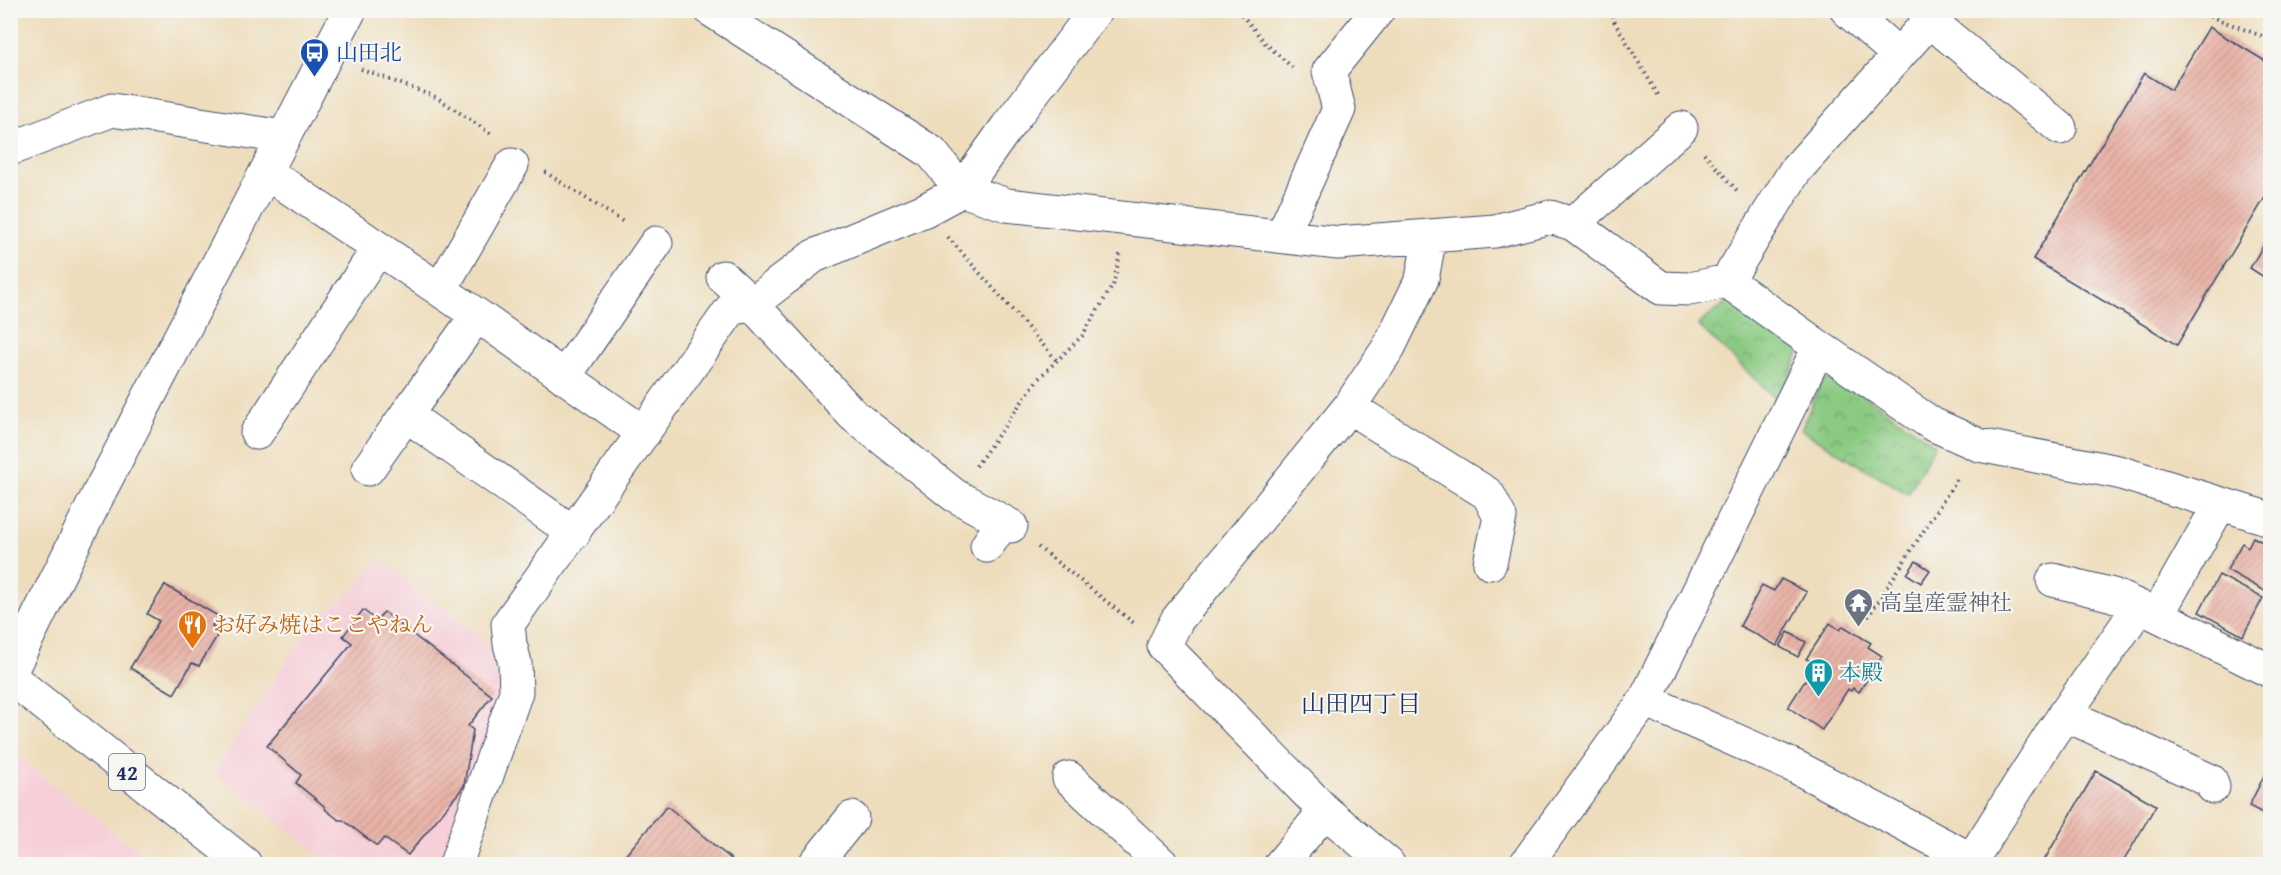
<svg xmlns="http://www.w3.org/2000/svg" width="2281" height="875" font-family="'Gentium Book Plus','Noto Serif JP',serif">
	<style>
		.built { fill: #f6cfd8 }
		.park { fill: url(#park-crowns); stroke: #527c70; stroke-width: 1.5 }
		.building { fill: url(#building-hatch) }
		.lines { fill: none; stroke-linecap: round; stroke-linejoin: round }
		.minor-casing { stroke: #3b496c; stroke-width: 35 }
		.major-casing { stroke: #3b496c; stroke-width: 35 }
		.path { stroke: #3b496c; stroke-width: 4; stroke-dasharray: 1.5 4.5; stroke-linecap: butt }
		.minor { stroke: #fff; stroke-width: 33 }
		.major { stroke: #fff; stroke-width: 33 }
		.labels { text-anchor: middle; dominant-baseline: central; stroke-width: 4.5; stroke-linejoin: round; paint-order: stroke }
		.shield { fill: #f6f6f2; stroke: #5d6b8a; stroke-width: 1.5 }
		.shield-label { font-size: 21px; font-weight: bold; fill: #1b2f5e }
		.transit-label { font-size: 22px; fill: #164399; stroke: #f6f6f2; text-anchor: start }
		.worship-label { font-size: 22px; fill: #5b616d; stroke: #f6f6f2; text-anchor: start }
		.food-label { font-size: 22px; fill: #c56008; stroke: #f6f6f2; text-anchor: start }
		.culture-label { font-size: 22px; fill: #0d838f; stroke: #f6f6f2; text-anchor: start }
		.neighbourhood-label { font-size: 24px; fill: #1b2f5e; stroke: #f6f6f2 }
	</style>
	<defs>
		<pattern id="park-crowns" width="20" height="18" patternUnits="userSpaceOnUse" patternTransform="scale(1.5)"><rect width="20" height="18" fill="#8aca81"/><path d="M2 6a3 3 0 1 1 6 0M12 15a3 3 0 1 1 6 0" fill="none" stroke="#70a46d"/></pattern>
		<pattern id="building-hatch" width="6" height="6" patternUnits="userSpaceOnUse" patternTransform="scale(1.5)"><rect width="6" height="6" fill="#e9b3a7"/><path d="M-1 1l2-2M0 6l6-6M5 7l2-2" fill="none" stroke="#c79a92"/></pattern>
	</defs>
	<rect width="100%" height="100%" fill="#f6f6f2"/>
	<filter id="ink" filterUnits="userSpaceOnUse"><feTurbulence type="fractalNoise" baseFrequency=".0167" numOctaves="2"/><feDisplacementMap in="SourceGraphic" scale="12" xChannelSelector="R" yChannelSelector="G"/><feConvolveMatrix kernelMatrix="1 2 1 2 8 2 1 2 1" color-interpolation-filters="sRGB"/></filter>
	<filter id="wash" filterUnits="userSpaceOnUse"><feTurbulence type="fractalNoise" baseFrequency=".008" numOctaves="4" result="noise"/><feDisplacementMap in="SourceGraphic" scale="24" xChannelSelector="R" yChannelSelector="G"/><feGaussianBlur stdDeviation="1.35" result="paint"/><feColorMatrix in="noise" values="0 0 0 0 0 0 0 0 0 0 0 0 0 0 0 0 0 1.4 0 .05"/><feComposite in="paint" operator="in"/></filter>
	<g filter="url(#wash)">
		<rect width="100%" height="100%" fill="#eeddbc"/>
		<path class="built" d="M380,559l102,79 23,23 1,26 -60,177h-115l-117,-92 80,-123 27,-33 32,-26z
			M17,756l139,108h-145v-105z"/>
		<path class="park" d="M1729,300l73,45 -22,58 -82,-78z
			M1838,378l97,66 -27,50 -107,-64 21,-49z"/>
		<g id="blocks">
			<path class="building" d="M2209,27l61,37v125l-93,156 -144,-86 111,-186 27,17z
				M2270,234v47l-20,-13z
				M2253,537l17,9v48l-43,-24 15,-27 6,4z
				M1916,561l14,9 -9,13 -14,-9z
				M2219,575l44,23 -20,38 -44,-24z
				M1781,579l26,13 -30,54 -37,-20 22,-41 12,6z
				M165,585l53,31 -6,10 8,5 -21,35 -7,-3 -18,31 -44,-26 29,-47 -12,-7z
				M363,610l13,10 8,-8 108,84 -24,30 5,4 -9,56 -56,69 -24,-17 -7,8 -34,-26h-4l-13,-10 -2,-4 -28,-23 5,-8 -34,-29 85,-103 -9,-7z
				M1830,623l10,7 3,-4 28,17 -3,4 14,9 -23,36 -6,-4 -2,3 -3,-2 -26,41 -34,-23 26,-40 -5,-3 2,-3 -5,-2z
				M1788,632l18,10 -8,15 -18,-10z
				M2270,764v53l-21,-11z
				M2096,771l60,34 -34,59h-80z
				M667,806l70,58h-119z"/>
		</g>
	</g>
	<g filter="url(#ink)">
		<use href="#blocks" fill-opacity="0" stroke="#3b496c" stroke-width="1.5"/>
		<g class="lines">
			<defs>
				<path id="minor" d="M711,10l220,142 31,38 45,15 331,38 157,-12 55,-14 23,7 88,64 29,1 37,-8 68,-110 144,-161
					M1847,10l52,45
					M1930,21l130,107
					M10,149l102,-39 171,27
					M266,172l211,143 167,118
					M1573,224l108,-96
					M1282,236l57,-127 -10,-38 49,-61
					M723,277l29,27 101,111 101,80 57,31
					M1727,281l92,66 113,77 47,21 139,27 152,47
					M440,290l72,-125
					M477,315l-71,100 168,118
					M564,377l92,-134
					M1349,407l139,87 12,23 -10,46
					M257,433l121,-184
					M368,469l38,-54
					M987,546l16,-24
					M2053,580l60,15 44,20 113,56
					M2157,615l63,-111
					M10,673l91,-184 249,-479
					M1645,700l153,68 174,92
					M2064,714l147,67 2,6
					M1069,778l93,86
					M456,864l60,-172 -1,-29 -5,-19 -2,-20 223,-315 21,-5 62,-48 111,-46 37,-20 45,-63 89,-117
					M815,864l37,-46
					M1281,864l44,-53
					M1388,864l-63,-53 -161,-165 13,-26 172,-213 40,-60 33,-68 8,-43
					M1526,864l119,-164 174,-353
					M1969,864l83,-131 87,-126"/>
				<path id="major" d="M10,677l235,187"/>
			</defs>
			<use href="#minor" class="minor-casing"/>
			<use href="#major" class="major-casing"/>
			<path class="path" d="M1238,10l27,33 28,25
				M1610,10l4,11 46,77
				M2193,10l77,29
				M361,69l75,28 57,38
				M1704,153l35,40
				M545,172l80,51
				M948,237l109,124
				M976,466l62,-87 44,-43 31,-51 7,-31
				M1038,547l97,77
				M1868,617l91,-141"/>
			<use href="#minor" class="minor"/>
			<use href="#major" class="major"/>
		</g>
	</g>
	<defs>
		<symbol id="bus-pin" viewBox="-11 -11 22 30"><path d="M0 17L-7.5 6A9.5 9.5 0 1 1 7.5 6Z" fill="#1a4fb4" stroke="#f6f6f2"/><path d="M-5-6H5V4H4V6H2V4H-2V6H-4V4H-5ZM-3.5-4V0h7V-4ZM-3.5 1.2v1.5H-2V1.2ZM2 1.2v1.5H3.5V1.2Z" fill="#fff"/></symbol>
		<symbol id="temple-pin" viewBox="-11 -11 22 30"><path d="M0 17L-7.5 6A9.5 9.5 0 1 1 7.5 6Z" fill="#6b7280" stroke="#f6f6f2"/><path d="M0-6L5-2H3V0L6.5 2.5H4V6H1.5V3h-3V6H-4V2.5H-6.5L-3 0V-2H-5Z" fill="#fff"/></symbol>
		<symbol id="restaurant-pin" viewBox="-11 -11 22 30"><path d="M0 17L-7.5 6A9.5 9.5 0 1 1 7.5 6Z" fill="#e8710a" stroke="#f6f6f2"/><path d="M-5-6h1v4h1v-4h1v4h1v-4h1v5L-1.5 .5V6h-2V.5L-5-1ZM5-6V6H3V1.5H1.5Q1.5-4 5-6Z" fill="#fff"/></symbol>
		<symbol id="building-pin" viewBox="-11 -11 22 30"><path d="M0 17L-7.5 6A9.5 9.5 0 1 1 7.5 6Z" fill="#0f9aa8" stroke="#f6f6f2"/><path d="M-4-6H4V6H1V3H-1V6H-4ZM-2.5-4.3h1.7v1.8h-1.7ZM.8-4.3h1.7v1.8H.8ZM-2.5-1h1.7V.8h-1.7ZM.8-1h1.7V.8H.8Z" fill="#fff"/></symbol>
	</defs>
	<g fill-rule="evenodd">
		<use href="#bus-pin" x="298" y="36" width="33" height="45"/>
		<use href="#temple-pin" x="1842" y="586" width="33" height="45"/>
		<use href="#restaurant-pin" x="176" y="608" width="33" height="45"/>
		<use href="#building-pin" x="1802" y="656" width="33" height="45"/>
	</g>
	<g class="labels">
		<rect class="shield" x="109" y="754" width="36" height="36" rx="4.5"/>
		<g class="shield-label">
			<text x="127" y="772">42</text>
		</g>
		<g class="transit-label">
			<text x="336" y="52">山田北</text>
		</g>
		<g class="worship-label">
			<text x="1880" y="602">高皇産霊神社</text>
		</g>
		<g class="food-label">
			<text x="213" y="624">お好み焼はここやねん</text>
		</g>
		<g class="culture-label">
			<text x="1839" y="672">本殿</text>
		</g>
		<g class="neighbourhood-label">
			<text x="1361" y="703">山田四丁目</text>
		</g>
	</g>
	<rect width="2281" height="875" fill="none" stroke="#f6f6f2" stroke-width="36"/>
</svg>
